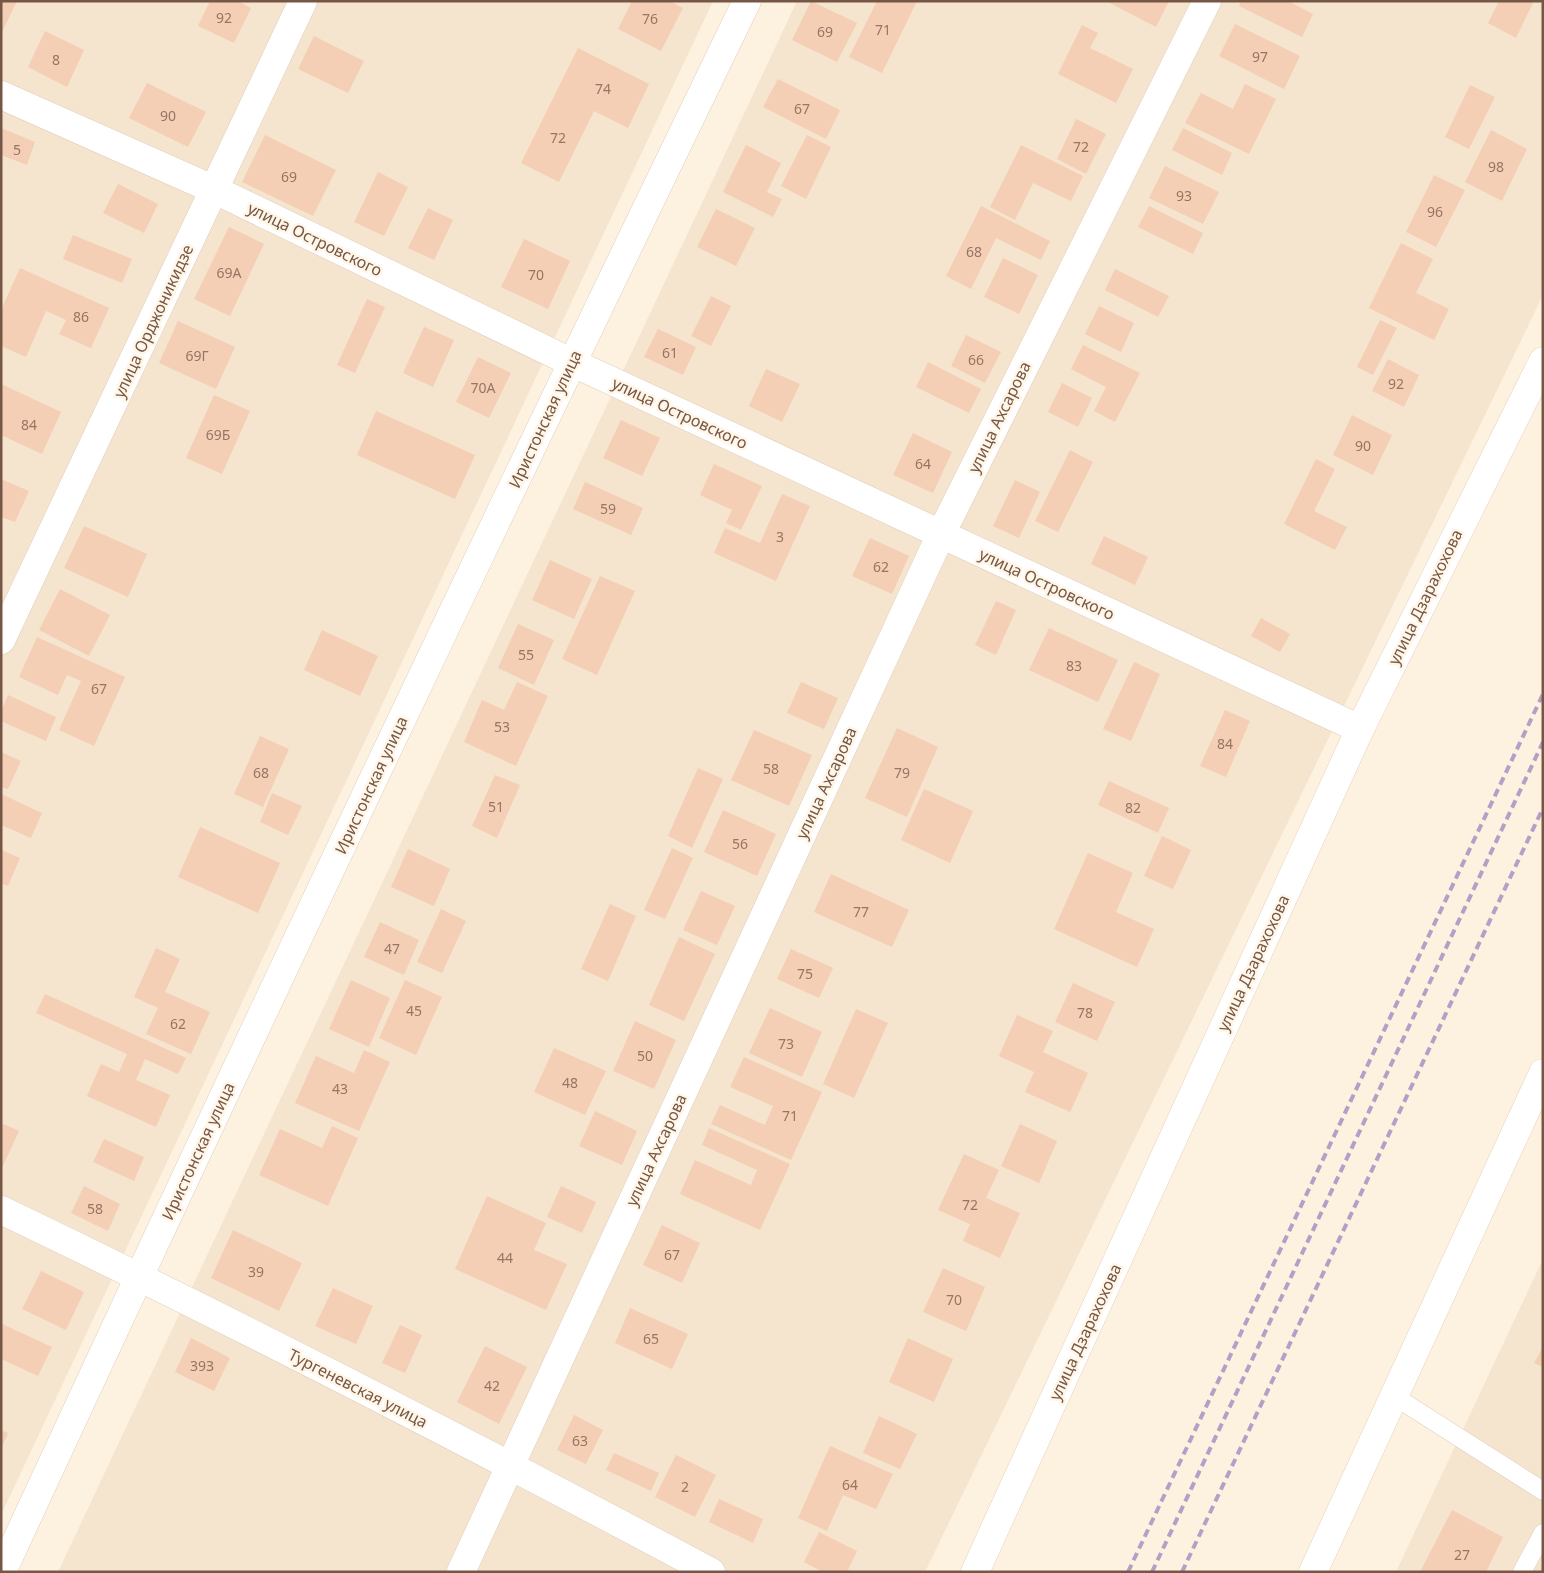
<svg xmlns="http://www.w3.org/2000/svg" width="1544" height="1573" font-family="'Noto Sans',sans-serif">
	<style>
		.residential { fill: #f5e4ce }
		.building { fill: #f4cfb6 }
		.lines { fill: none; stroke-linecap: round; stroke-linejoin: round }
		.lane-casing { stroke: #e2cebc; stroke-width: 19 }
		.street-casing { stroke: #e2cebc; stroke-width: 29 }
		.secondary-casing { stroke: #e9d1bb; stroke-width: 29 }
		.lane { stroke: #fff; stroke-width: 18 }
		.street { stroke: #fff; stroke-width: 28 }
		.secondary { stroke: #fff; stroke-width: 28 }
		.rail { stroke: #b59fc7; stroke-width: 4; stroke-dasharray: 8 5; stroke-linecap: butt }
		.labels { text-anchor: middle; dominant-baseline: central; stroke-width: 5; stroke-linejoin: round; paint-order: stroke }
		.number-label { font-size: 14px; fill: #967562 }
		.street-label { font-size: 16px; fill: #765746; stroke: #fff6e8 }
	</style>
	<rect width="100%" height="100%" fill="#fdf2e0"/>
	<path class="residential" d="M1,1h712l-712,1514z
		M797,1h746v294l-618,1277h-867z
		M1543,1259v313h-147z"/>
	<path class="building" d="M1,1h16l-16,33z
		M210,1h28l13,7 -17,35 -36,-17z
		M632,1h38l13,7 -22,43 -43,-22z
		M811,1l46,22 -20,39 -45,-22z
		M877,1h40l-35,72 -33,-16z
		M1106,1h63l-13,26z
		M1241,1h47l25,13 -11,23 -63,-31z
		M1499,1h35l-18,37 -28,-15z
		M1235,24l65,32 -16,33 -65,-33z
		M1082,25l16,8 -8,15 43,21 -17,34 -58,-29z
		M45,31l39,19 -17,37 -39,-20z
		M314,36l50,25 -16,32 -50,-24z
		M578,48l71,36 -21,44 -34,-17 -35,71 -38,-19z
		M778,79l62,31 -14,29 -63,-32z
		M147,83l59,29 -18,35 -59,-29z
		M1245,84l31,15 -27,55 -64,-31 16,-30 32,16z
		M1470,85l25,12 -26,52 -24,-12z
		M1076,119l30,15 -20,40 -29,-15z
		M1,128l34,14 -8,23 -26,-10z
		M1183,128l49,25 -10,22 -50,-25z
		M1491,130l36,19 -25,52 -37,-19z
		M265,135l71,35 -23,46 -71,-34z
		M807,135l24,12 -25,52 -25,-13z
		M746,145l35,18 -14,29 15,7 -9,18 -50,-25z
		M1021,145l62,31 -12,25 -38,-18 -18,37 -25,-13z
		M1165,166l54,26 -16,32 -54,-26z
		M378,172l30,15 -24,49 -30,-14z
		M1434,175l31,15 -29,57 -30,-15z
		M118,184l40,20 -14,29 -41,-20z
		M981,206l69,35 -9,19 -45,-22 -25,51 -25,-13z
		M1149,206l54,27 -10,21 -55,-27z
		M428,208l25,12 -19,40 -26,-12z
		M716,209l39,19 -19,38 -39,-19z
		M229,227l35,17 -34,72 -36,-17z
		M73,235l59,24 -10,24 -59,-24z
		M524,239l46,22 -22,48 -47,-22z
		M1401,243l32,16 -17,34 33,16 -15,31 -65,-32z
		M1003,258l35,17 -19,39 -35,-17z
		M20,268l89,40 -18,40 -32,-14 7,-14 -20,-9 -20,46 -25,-11v-36z
		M1115,269l54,27 -11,21 -53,-27z
		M711,296l20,10 -20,40 -20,-10z
		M367,299l18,8 -30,66 -18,-8z
		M1099,306l35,17 -13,29 -36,-18z
		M1380,320l17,8 -24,47 -16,-8z
		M178,321l57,26 -19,42 -57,-26z
		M424,327l30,13 -21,47 -30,-14z
		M658,329l38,18 -13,28 -39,-18z
		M966,335l35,17 -16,31 -34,-17z
		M1083,345l57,28 -25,49 -21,-11 12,-24 -35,-18z
		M478,357l33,16 -22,45 -33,-16z
		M1388,359l31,16 -15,32 -32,-16z
		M928,362l53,27 -12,24 -53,-26z
		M766,369l34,15 -18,38 -33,-16z
		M1062,383l30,15 -14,29 -30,-15z
		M1,384l60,28 -19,42 -41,-19z
		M214,395l36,16 -28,63 -36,-16z
		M376,411l99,44 -20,44 -98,-44z
		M1352,415l40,20 -19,40 -40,-20z
		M621,420l39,18 -18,38 -39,-18z
		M913,433l39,19 -19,41 -40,-18z
		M1070,450l23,12 -35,70 -23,-11z
		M1316,459l19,10 -21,42 33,16 -12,23 -51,-26z
		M714,464l48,22 -21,44 -15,-7 6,-13 -32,-15z
		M1,479l28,12 -14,31 -14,-5z
		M1015,480l25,12 -21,46 -26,-12z
		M585,482l58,26 -12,27 -58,-26z
		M782,494l28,12 -34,75 -62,-28 11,-25 35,15z
		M84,526l63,28 -19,43 -64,-29z
		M1104,536l44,21 -13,28 -44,-21z
		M870,538l39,18 -17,38 -40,-18z
		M550,560l42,19 -18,40 -42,-19z
		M600,576l35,15 -38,84 -35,-16z
		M60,589l50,26 -21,41 -50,-26z
		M996,601l20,9 -20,45 -21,-10z
		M1261,618l29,16 -10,18 -29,-16z
		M518,624l36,16 -20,45 -36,-17z
		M1049,628l69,32 -20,42 -69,-32z
		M322,630l56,26 -18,40 -56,-26z
		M37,637l88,40 -31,69 -35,-16 22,-49 -14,-6 -9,20 -39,-18z
		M1134,662l26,12 -29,67 -28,-12z
		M517,682l31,14 -32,70 -52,-24 18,-42 22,10z
		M801,682l37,16 -14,31 -37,-16z
		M8,695l48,22 -10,24 -45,-20v-10z
		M1225,710l25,11 -24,56 -26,-11z
		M897,728l41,19 -31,70 -42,-19z
		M754,730l58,25 -23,51 -58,-26z
		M260,736l29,13 -26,58 -29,-13z
		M1,752l20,9 -13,28 -7,-2z
		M698,768l25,11 -31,69 -24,-12z
		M495,775l25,10 -23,53 -25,-12z
		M1109,781l60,27 -11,25 -60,-28z
		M924,789l49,22 -23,52 -49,-23z
		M272,793l30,13 -14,29 -28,-13z
		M1,794l41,19 -11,25 -30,-13z
		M723,810l53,24 -19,42 -53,-24z
		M200,827l80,36 -22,50 -80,-36z
		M1162,836l29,14 -18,39 -29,-13z
		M672,848l21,10 -28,61 -21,-9z
		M408,849l42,20 -16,37 -43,-19z
		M1,850l19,8 -12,28 -7,-3z
		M1088,853l45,20 -17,39 38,17 -17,38 -83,-38z
		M831,874l78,36 -17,37 -78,-35z
		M701,891l34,15 -18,39 -34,-15z
		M610,904l26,12 -28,65 -27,-12z
		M441,909l25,12 -24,52 -25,-11z
		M380,922l39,18 -15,35 -40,-18z
		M679,937l36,17 -31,67 -35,-16z
		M156,948l24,11 -15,33 45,20 -19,42 -45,-20 12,-26 -24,-11z
		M791,949l42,19 -14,30 -42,-19z
		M351,980l39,18 -21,49 -40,-18z
		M405,980l37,17 -26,58 -37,-17z
		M1073,983l42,19 -18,39 -42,-19z
		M45,994l141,64 -8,16 -33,-15 -9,21 34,15 -14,32 -69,-31 14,-32 18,8 8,-18 -91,-41z
		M770,1008l52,24 -20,45 -53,-24z
		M856,1009l32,14 -34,75 -31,-14z
		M1017,1015l36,16 -10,21 45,21 -18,39 -45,-20 9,-20 -35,-16z
		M635,1021l41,19 -22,49 -41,-18z
		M554,1048l52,23 -21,44 -51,-23z
		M364,1050l26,12 -31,69 -64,-28 21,-47 38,17z
		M744,1057l78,35 -31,68 -80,-36 9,-19 45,20 8,-19 -43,-19z
		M595,1111l42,20 -15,34 -43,-19z
		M1,1123l18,8 -18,39z
		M1020,1124l37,17 -18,42 -38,-17z
		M332,1126l26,12 -30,68 -69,-31 21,-46 42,19z
		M709,1128l81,36 -30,66 -80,-36 15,-34 56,25 6,-15 -55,-25z
		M104,1139l40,18 -10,24 -41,-19z
		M964,1154l35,16 -13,28 34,15 -20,45 -37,-17 7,-17 -32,-14z
		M84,1186l36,18 -12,27 -37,-18z
		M561,1186l35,16 -14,31 -35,-16z
		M487,1196l59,27 -12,27 33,14 -21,46 -91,-41z
		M662,1225l38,18 -18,40 -39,-18z
		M233,1230l69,33 -23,48 -68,-33z
		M943,1268l42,19 -19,44 -43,-19z
		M41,1271l43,21 -18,38 -44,-21z
		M333,1288l40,18 -17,38 -41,-18z
		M630,1308l58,26 -16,35 -57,-26z
		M2,1324l50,23 -14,29 -37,-17z
		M400,1325l22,10 -17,38 -23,-10z
		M191,1338l39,20 -16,33 -39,-19z
		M908,1338l45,21 -19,43 -45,-20z
		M485,1346l42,21 -28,57 -42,-22z
		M1543,1347v20l-9,-4z
		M574,1415l29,15 -17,34 -29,-14z
		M879,1416l38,18 -17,35 -37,-16z
		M1,1430l7,3 -7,16z
		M830,1446l63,28 -17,35 -33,-14 -16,36 -29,-13z
		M614,1453l45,20 -8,18 -45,-21z
		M676,1455l40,20 -21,42 -40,-20z
		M719,1499l44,20 -10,24 -44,-21z
		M1452,1510l51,27 -17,35h-66z
		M819,1532l38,19 -10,21h-24l-19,-10z"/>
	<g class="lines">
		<defs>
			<path id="lane" d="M1394,1396l149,95
				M1522,1572l21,-39"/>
			<path id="street" d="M1,95l214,95 356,172 789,367
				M1,640l302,-639
				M1,1210c240,115 476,237 710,362
				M2,1572c243,-526 492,-1050 745,-1571
				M461,1572l480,-1038 266,-533"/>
			<path id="secondary" d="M975,1572l385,-843 183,-368
				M1313,1572l230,-499"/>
		</defs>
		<use href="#lane" class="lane-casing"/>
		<use href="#street" class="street-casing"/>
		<use href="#secondary" class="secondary-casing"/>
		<use href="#lane" class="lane"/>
		<use href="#street" class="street"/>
		<use href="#secondary" class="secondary"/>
		<path class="rail" d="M1128,1572l415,-878
			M1152,1572l391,-830
			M1182,1572l361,-764"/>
	</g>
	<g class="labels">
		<g class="number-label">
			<text x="224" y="17">92</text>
			<text x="650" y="18">76</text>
			<text x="883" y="29">71</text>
			<text x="825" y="31">69</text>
			<text x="1260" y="56">97</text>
			<text x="56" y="59">8</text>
			<text x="603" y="88">74</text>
			<text x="802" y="108">67</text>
			<text x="168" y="115">90</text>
			<text x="558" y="137">72</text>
			<text x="1081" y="146">72</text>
			<text x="17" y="149">5</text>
			<text x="1496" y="166">98</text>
			<text x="289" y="176">69</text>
			<text x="1184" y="195">93</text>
			<text x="1435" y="211">96</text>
			<text x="974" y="251">68</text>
			<text x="229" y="272">69А</text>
			<text x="536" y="274">70</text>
			<text x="81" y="316">86</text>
			<text x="670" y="352">61</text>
			<text x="197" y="355">69Г</text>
			<text x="976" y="359">66</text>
			<text x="1396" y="383">92</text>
			<text x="483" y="387">70А</text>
			<text x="29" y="424">84</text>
			<text x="218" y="434">69Б</text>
			<text x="1363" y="445">90</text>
			<text x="923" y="463">64</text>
			<text x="608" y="508">59</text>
			<text x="780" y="536">3</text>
			<text x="881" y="566">62</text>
			<text x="526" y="654">55</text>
			<text x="1074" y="665">83</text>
			<text x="99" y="688">67</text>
			<text x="502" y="726">53</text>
			<text x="1225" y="743">84</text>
			<text x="771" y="768">58</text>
			<text x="261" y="772">68</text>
			<text x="902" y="772">79</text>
			<text x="496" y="806">51</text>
			<text x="1133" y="807">82</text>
			<text x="740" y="843">56</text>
			<text x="861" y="911">77</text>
			<text x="392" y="948">47</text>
			<text x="805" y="973">75</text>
			<text x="414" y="1010">45</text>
			<text x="1085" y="1012">78</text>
			<text x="178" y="1023">62</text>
			<text x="786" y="1043">73</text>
			<text x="645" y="1055">50</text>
			<text x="570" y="1082">48</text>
			<text x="340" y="1088">43</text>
			<text x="790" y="1115">71</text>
			<text x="970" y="1204">72</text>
			<text x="95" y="1208">58</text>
			<text x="672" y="1254">67</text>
			<text x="505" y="1257">44</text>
			<text x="256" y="1271">39</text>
			<text x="954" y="1299">70</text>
			<text x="651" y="1338">65</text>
			<text x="202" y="1365">39З</text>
			<text x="492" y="1385">42</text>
			<text x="580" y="1440">63</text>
			<text x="850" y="1484">64</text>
			<text x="685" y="1486">2</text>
			<text x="1462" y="1554">27</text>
		</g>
		<g class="street-label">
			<text transform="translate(315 239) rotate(26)">улица Островского</text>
			<text transform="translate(153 321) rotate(-65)">улица Орджоникидзе</text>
			<text transform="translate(680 413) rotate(25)">улица Островского</text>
			<text transform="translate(999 417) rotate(-64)">улица Ахсарова</text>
			<text transform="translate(545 419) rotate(-65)">Иристонская улица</text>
			<text transform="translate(1047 584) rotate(25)">улица Островского</text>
			<text transform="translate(1425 597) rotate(-64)">улица Дзарахохова</text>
			<text transform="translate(826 783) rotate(-65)">улица Ахсарова</text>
			<text transform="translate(371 785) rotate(-65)">Иристонская улица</text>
			<text transform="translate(1253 963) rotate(-65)">улица Дзарахохова</text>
			<text transform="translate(656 1150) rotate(-65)">улица Ахсарова</text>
			<text transform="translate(198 1151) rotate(-65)">Иристонская улица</text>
			<text transform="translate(1085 1332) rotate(-65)">улица Дзарахохова</text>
			<text transform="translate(358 1388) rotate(27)">Тургеневская улица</text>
		</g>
	</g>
	<rect width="1544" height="1573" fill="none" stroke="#765746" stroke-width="5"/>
</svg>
